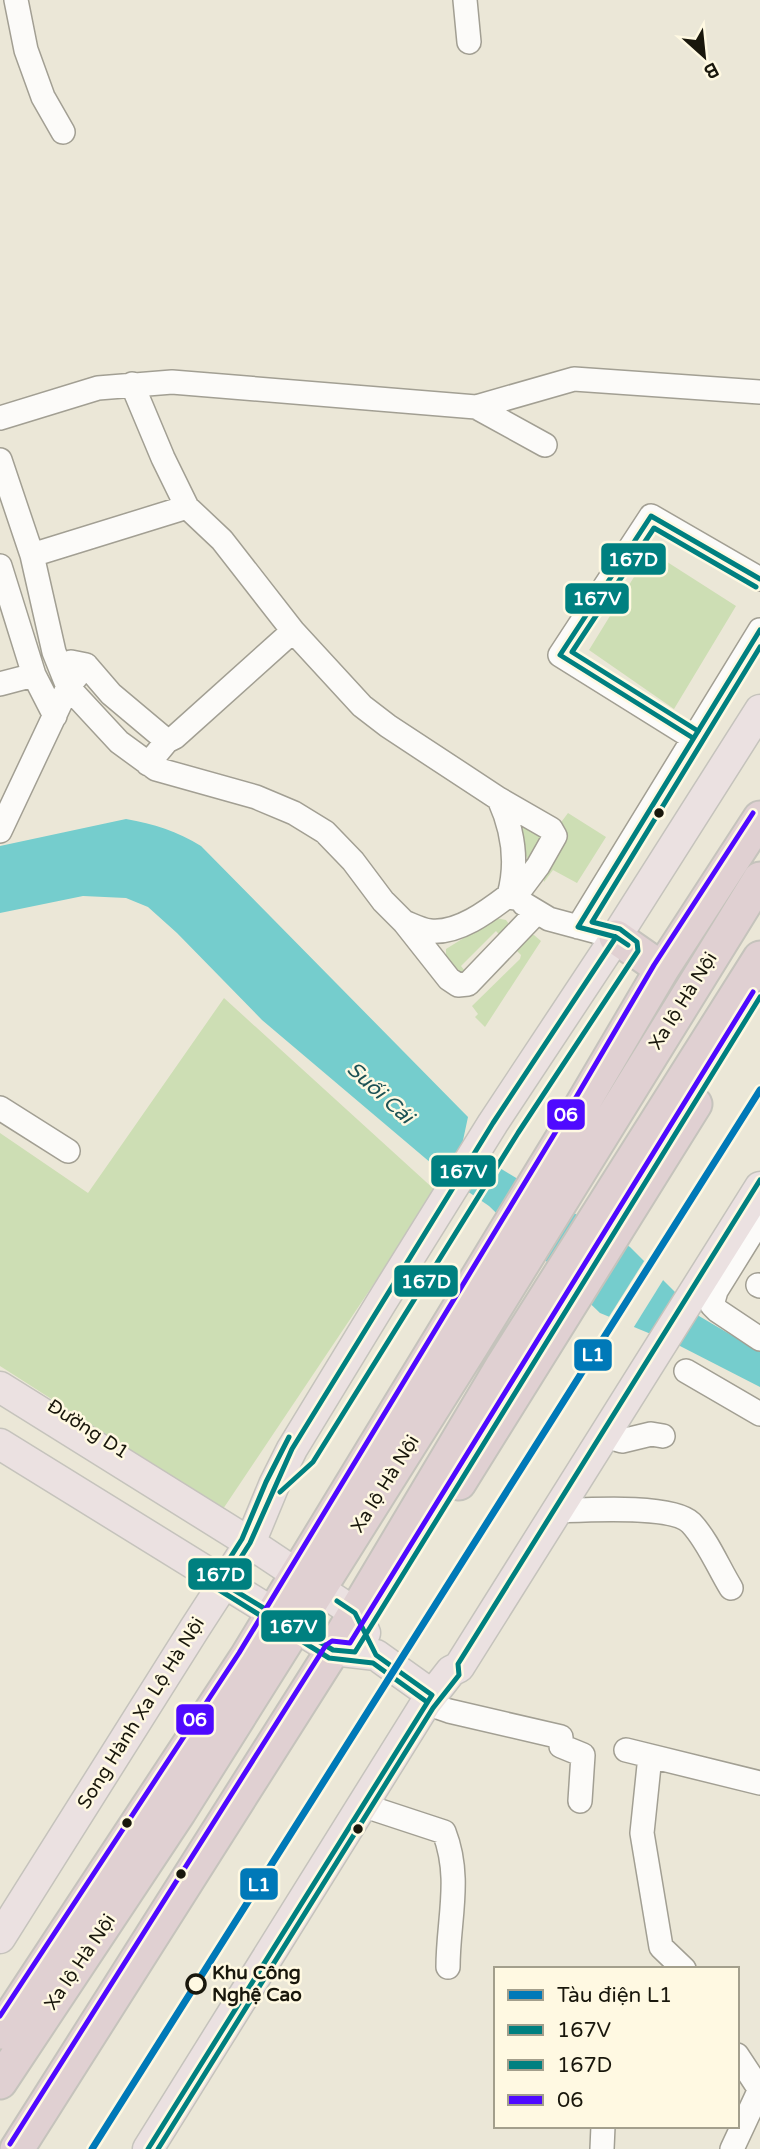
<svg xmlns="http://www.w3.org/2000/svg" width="760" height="2149" font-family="'Varela Round',sans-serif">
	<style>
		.green { fill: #cddeb4 }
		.water { fill: #75cdcd }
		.pier { fill: #ebe7d7 }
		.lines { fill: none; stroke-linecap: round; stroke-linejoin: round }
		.minor-casing { stroke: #a29f93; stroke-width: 26 }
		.major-casing { stroke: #c5c3bc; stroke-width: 33 }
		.highway-casing { stroke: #c5c3bc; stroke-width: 37 }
		.minor { stroke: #fcfbf9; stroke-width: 23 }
		.major { stroke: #ebe1e1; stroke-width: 30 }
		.highway { stroke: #e0d0d2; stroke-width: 33 }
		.bus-1-casing { stroke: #fff9e2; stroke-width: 10 }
		.bus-2-casing { stroke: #fff9e2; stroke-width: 10 }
		.bus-3-casing { stroke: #fff9e2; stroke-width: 10 }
		.bus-1 { stroke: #008080; stroke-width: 5 }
		.bus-2 { stroke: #008080; stroke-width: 5 }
		.bus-3 { stroke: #4f0aff; stroke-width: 5 }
		.metro-1-casing { stroke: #fff9e2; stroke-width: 12 }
		.metro-1 { stroke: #0079b8; stroke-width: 7 }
		.bus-dot { fill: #19170c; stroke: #fff9e2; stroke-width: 2.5 }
		.stop-dot { fill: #fff9e2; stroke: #19170c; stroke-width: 3.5 }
		.labels { text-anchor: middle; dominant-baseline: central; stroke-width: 5; stroke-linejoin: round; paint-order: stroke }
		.street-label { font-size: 19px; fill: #19170c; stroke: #fff9e2 }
		.stop-label { font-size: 19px; font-weight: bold; fill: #19170c; stroke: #fff9e2; text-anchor: start }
		.water-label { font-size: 21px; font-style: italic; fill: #1d5255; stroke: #fff9e2 }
		.line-badge { stroke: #fff9e2; stroke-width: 2.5 }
		.badge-label { font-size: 19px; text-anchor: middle; font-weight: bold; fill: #fff }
	</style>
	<rect width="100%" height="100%" fill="#ebe7d7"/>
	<path class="green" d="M650,551l86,55 -62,103 -85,-59z
		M568,813l38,24 -29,46 -24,-13 -9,12 -2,-10c8,-14 26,-25 24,-42l-7,-5z
		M526,819l17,13 -10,30 -6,-4 -10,-26 1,-6z
		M496,918l10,2 5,7 -8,12 -7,-8 -35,35 4,5 -4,9 -15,-20v-11z
		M527,935h7l7,6 -56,86 -10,-10 3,-3 -6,-8 48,-47 1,-4 -7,-7z
		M224,998l212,193 -213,318 -223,-143v-233l88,60z"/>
	<path class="water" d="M126,819c28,5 51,12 75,27l267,271 -6,28 168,102 69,69 61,36v35l-80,-41 -80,-33 -111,-107 -38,-26 -189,-160 -85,-87 -29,-26 -22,-9 -43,-2 -83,17v-67z"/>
	<path class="pier" d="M646,1258l19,19 -33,53 -25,-10z"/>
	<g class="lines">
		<defs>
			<path id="minor" d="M16,0l10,50 17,47 20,35
				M465,0l4,42
				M132,384l31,74 24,49 35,33 71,91 69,75 26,20 111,73 52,30 4,7 -17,30 -24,32
				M476,407l98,-28 186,13
				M0,418l98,-30 74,-6 304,25 69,38
				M0,460l32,95 22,97 14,35 51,55 37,27 100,28 38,16 31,19 28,29 30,40 21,21 45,57 9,6 10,-1 69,-72
				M32,555l155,-48
				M0,566l34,109 21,41
				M71,662l15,3 25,29 56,47
				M0,684l34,-9
				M693,738l-133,-83 91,-139 109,63
				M148,764l19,-23 8,-4 118,-106
				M0,831l68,-144 18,-22
				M524,904l25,15 67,18
				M404,922c8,3 17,8 26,9 28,3 58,-20 79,-36 9,-32 4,-65 -10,-96
				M578,927l182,-297
				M0,1108l68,43
				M760,1220l-44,71 -4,14 6,6 42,28
				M758,1285l2,1
				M686,1371l74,43
				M604,1436l18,5 29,-7 12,2
				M557,1511c27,-1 115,-7 134,12 17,18 27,44 40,65
				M426,1703l23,8 112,26v9l22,9 -3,46
				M626,1750l134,33
				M650,1756l-8,77 19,114 23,22
				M362,1805l82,27c18,46 4,88 4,135
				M737,2055l23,35
				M602,2149l1,-23
				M732,2149l28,-60"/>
			<path id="major" d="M0,1387l250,156 105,70 10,20
				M0,1444l333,206 43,5 56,40
				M0,1938l195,-310 55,-85 24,-58 18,-36 89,-146 112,-180 123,-186 144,-227
				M148,2149l278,-446 25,-32 8,-4 301,-480"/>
			<path id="highway" d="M616,937l46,32
				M459,1483l236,-379
				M0,2032l246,-374 317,-521 99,-168 98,-151
				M0,2082l179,-270 292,-465 289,-468
				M17,2149l316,-499 170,-285 257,-407"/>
		</defs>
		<use href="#minor" class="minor-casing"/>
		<use href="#major" class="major-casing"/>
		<use href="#highway" class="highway-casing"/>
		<use href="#minor" class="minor"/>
		<use href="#major" class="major"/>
		<use href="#highway" class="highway"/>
		<defs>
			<path id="bus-1" d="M693,738l-133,-83 91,-139 109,63
				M616,937l-123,186 -201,326 -42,94 -26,41 109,66 22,2 405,-655
				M628,945l-12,-8 -38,-10 182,-297
				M148,2149l284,-454 -56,-40 -21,-42 -18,-12"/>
			<path id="bus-2" d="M698,731l-126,-79 82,-124 102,59
				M289,1437l-23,45 -24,57 -26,41v8l113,70 44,5 54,39
				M280,1492l33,-30 205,-329 120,-182 -1,-9 -17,-13 -28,-7 168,-275
				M158,2149l275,-441 26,-33 -1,-11 302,-484"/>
			<path id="bus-3" d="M0,2016l239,-363 316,-520 99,-168 99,-152
				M10,2144l316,-499 6,-4 18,2 403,-651"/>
		</defs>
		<use href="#bus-1" class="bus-1-casing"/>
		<use href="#bus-2" class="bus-2-casing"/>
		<use href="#bus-3" class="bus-3-casing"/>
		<use href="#bus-1" class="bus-1"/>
		<use href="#bus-2" class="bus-2"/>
		<use href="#bus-3" class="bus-3"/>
		<defs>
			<path id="metro-1" d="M92,2149l668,-1059"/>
		</defs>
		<use href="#metro-1" class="metro-1-casing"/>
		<use href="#metro-1" class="metro-1"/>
	</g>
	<g class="bus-dot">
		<circle cx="659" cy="813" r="6"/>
		<circle cx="127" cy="1823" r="6"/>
		<circle cx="358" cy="1829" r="6"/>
		<circle cx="181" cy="1874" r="6"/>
	</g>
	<circle class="stop-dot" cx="196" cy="1984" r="9"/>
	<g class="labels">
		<g class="street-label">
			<text transform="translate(683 1001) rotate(-58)">Xa lộ Hà Nội</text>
			<text transform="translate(88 1429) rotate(33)">Đường D1</text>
			<text transform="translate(385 1484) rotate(-58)">Xa lộ Hà Nội</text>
			<text transform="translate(141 1713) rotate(-58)">Song Hành Xa Lộ Hà Nội</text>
			<text transform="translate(80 1962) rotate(-56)">Xa lộ Hà Nội</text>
		</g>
		<g class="stop-label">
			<text x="212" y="1973">Khu Công<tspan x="212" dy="22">Nghệ Cao</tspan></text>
		</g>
		<g class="water-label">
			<text transform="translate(380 1093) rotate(42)">Suối Cái</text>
		</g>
	</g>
	<g class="line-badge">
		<rect x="600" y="542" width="67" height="34" rx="7" fill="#008080"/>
		<rect x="564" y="582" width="66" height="33" rx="7" fill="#008080"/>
		<rect x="546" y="1098" width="40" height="33" rx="7" fill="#4f0aff"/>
		<rect x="430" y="1154" width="67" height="34" rx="7" fill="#008080"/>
		<rect x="393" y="1264" width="66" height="34" rx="7" fill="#008080"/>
		<rect x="573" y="1338" width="40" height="34" rx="7" fill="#0079b8"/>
		<rect x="187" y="1557" width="66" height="34" rx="7" fill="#008080"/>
		<rect x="260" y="1609" width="67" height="34" rx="7" fill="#008080"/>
		<rect x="175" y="1703" width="40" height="33" rx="7" fill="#4f0aff"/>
		<rect x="239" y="1867" width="40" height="34" rx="7" fill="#0079b8"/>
	</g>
	<g class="badge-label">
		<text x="633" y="566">167D</text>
		<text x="597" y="605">167V</text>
		<text x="566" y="1121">06</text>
		<text x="463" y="1178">167V</text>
		<text x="426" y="1288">167D</text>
		<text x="593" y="1361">L1</text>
		<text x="220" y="1581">167D</text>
		<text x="293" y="1633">167V</text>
		<text x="195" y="1726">06</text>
		<text x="259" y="1891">L1</text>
	</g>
	<rect x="494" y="1967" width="245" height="161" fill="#fff9e2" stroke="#a39f8c" stroke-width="2"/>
	<rect x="508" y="1990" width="35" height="10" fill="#0079b8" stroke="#a39f8c" stroke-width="2"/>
	<text x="557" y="2002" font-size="21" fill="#19170c">Tàu điện L1</text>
	<rect x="508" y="2025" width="35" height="10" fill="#008080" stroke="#a39f8c" stroke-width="2"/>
	<text x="557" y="2037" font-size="21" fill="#19170c">167V</text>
	<rect x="508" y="2060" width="35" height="10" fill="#008080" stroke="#a39f8c" stroke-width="2"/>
	<text x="557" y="2072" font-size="21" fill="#19170c">167D</text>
	<rect x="508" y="2095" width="35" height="10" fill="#4f0aff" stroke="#a39f8c" stroke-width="2"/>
	<text x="557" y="2107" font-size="21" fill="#19170c">06</text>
	<g transform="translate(704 56) rotate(153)" stroke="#fff9e2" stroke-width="5" paint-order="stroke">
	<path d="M0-5L12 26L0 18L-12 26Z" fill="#19170c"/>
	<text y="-10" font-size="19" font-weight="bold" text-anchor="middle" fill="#19170c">B</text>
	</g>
</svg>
